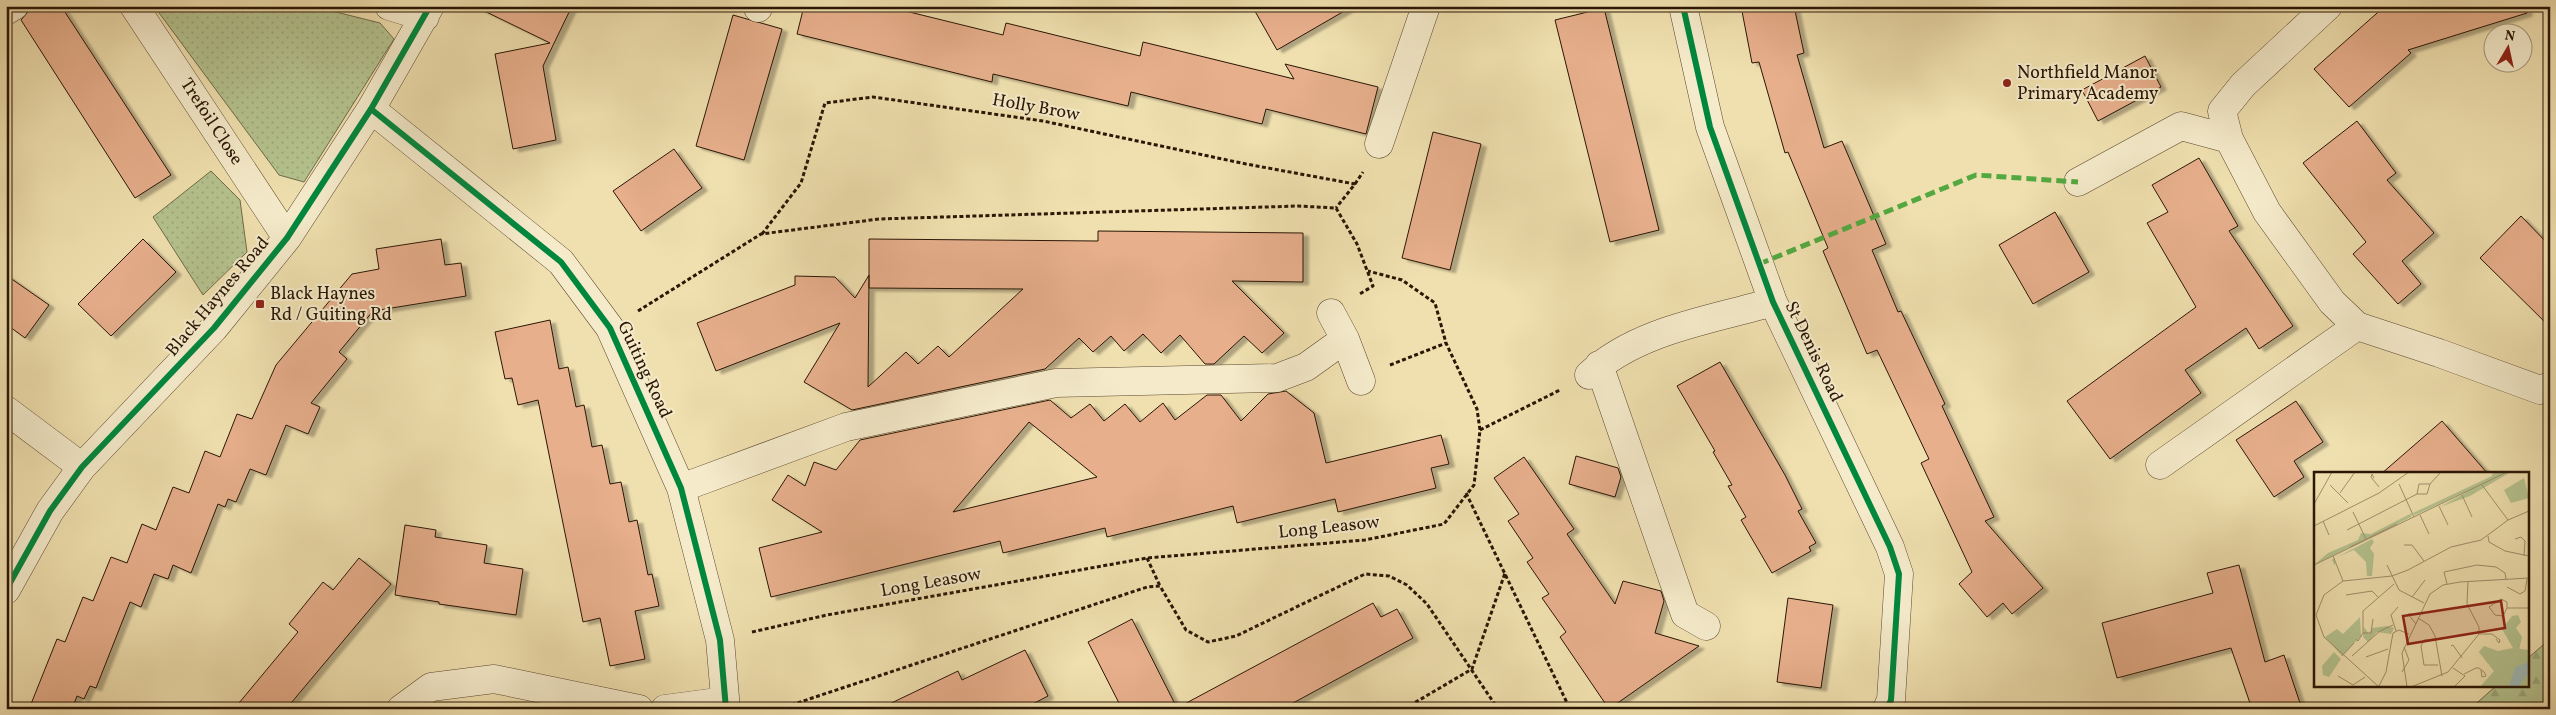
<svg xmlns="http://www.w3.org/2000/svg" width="2556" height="715" font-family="Vollkorn,serif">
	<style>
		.green { fill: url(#green-dots); stroke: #706c4a }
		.forest { fill: url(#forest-firs); stroke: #706c4a }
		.building { fill: #e7af8c; stroke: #2a1605; fill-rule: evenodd; filter: url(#shadow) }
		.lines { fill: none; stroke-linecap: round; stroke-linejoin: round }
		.minor-casing { stroke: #5c4830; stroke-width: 29 }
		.path { stroke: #2a1605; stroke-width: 3; stroke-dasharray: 4 2.5; stroke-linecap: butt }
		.minor { stroke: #f5ebcb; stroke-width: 28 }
		.quiet { stroke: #53a940; stroke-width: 5; stroke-dasharray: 10 5; stroke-linecap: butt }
		.cycleway-casing { stroke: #f5ebcb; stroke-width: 9 }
		.cycleway { stroke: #00873e; stroke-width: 6 }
		.poi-dot { fill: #8f2418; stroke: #f5ebcb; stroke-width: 2 }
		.labels { text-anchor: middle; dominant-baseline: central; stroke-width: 4; stroke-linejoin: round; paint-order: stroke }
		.poi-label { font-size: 18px; fill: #2a1605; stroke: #f5ebcb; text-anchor: start }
		.street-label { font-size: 18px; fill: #2a1605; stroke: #f5ebcb }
		.inset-road { fill: none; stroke: #a18f6b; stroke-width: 1 }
		.view { fill: #8f2418; fill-opacity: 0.15; stroke: #8f2418; stroke-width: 2.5 }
		.inset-edge { fill: none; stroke: #2a1605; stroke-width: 2.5 }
	</style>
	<defs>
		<pattern id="green-dots" width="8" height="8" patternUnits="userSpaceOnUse" patternTransform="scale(1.25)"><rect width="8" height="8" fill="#b5c38f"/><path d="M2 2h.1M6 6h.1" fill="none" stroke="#9ca77a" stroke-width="1.8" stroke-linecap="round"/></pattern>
		<pattern id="forest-firs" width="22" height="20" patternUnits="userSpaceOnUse" patternTransform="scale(1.25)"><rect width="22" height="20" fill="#b5c38f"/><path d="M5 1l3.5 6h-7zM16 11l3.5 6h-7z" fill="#9ca77a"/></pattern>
		<filter id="shadow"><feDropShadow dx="5.5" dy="3" stdDeviation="1" flood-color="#0004"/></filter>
	</defs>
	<rect width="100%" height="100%" fill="#f0e0af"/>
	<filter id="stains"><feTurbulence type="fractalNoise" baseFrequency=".004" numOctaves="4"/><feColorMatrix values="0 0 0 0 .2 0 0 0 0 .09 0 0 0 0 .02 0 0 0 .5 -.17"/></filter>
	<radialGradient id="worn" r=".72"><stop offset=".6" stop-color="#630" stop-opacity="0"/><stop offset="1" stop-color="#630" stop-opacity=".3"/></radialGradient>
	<path class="green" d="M154,6h158l68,17 14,16 -90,143 -25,-7z
		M211,171l29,29 7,52 -44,43 -50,-78z"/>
	<path class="forest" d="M2550,639v70h-80l26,-23h31v-27z"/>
	<path class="building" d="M33,6h28l110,169 -36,23 -114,-178z
		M474,6h98l-29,60 13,74 -43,9 -18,-95 55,-11z
		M804,6h81l118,29 3,-12 134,33 3,-14 151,37 -9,-15 93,23 -12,47 -100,-25 -4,15 -131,-32 -3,14 -135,-32 -1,8 -195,-48z
		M1252,6h101l-76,44z
		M1741,6h53l10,47 -7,2 27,93 18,-7 44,103 -14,6 26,62 3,-1 44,93 -3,2 52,111 -9,4 58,67 -31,26 -9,-11 -16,14 -28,-33 13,-12 -51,-109 8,-4 -52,-109 -10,4 -44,-103 5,-3 -40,-96 -3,1 -26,-91 -7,1z
		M2385,6h141l1,7 -119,37 3,3 -62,54 -35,-38z
		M1604,8l55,222 -49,12 -55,-222z
		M733,15l49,14 -38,131 -48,-14z
		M2145,56l16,31 -63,34 -16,-31z
		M2357,121l39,52 -9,7 47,53 -32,28 19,23 -23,20 -45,-50 13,-12 -63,-79z
		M1433,132l48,12 -31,126 -48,-12z
		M674,149l28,39 -61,43 -28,-40z
		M2199,158l39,68 -9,5 64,95 -34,23 -13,-21 -61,42 16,23 -91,66 -43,-58 129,-94 -49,-84 21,-11 -16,-27z
		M2055,212l34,60 -56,32 -34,-59z
		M2521,216l29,30v81l-70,-69z
		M1098,231l205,2v49l-71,-1 52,52 -22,20 -18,-17 -30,28h-9l-25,-29 -19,18 -18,-19 -19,17 -13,-15 -18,16 -14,-14 -34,31 -193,41 -48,-28 36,-59 -124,48 -19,-48 98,-38v-9l40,1 20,21 14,-23 -1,112 38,-35 12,12 20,-18 11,11 74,-68 -154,-1v-49l229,2z
		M143,239l33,33 -65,64 -33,-32z
		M441,239l4,26 16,-2 5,33 -93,15 -34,41 8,7 -36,44 9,4 -12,27 -22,-9 -20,50 -16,-6 -14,33 -8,-3 -3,8 -7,-3 -27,69 -18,-8 -5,14 -14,-5 -13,33 -11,-5 -34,86 -6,-2 -6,13 -7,-3 -5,13h-43l28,-70 8,3 18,-45 10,4 18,-44 16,6 15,-39 14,6 17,-43 16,6 16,-42 15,6 17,-43 15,5 24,-54 76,-91 27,-5 -3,-20z
		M6,275l43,30 -24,33 -19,-14z
		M550,320l9,49 9,-2 8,40 8,-2 8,42 10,-2 8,39 11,-2 8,40 8,-2 11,55 4,-1 7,32 -24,5 10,48 -35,7 -10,-48 -17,4 -45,-222 -20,5 -6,-27 -7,1 -10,-47z
		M1720,362l65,113 17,34 -4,2 18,32 -7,4 2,4 -39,22 -31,-53 5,-3 -18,-31 4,-1 -19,-33 2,-1 -38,-65z
		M1286,391l28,22 12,50 115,-28 8,29 -18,4 5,20 -98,24 -3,-13 -98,24 -4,-17 -126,31 -2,-9 -102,25 -3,-12 -229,56 -12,-49 63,-16 -50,-32 16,-25 17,11 9,-24 22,8 24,-30 190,-40 21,18 19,-14 14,17 21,-17 15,18 23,-19 12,17 32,-25h14l20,26 27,-27zM1029,422l68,55 -144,35z
		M2296,401l27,41 -29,19 10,16 -30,20 -38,-57z
		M2442,421l46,53h-107z
		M1576,456l42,12 3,9 -6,20 -46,-13z
		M1524,457l50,72 -7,5 48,70 8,-23 38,10 3,10 -9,32 44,13 -90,63 -49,-72 6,-5 -24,-34 7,-4 -22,-32 6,-4 -25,-37 11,-7 -25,-36z
		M405,525l31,5 -1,7 52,8 -3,18 39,6 -7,46 -77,-11v-2l-44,-7z
		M359,558l32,26 -105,125h-52l64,-77 -9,-8 34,-42 10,8z
		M2239,565l26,97 19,-7 18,54h-50l-21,-61 -114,30 -15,-55 111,-30 -6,-20z
		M1788,598l45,7 -12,83 -44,-6z
		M1373,603l8,14 16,-8 16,29 -131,71h-160l-34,-67 44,-23 45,89z
		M1025,650l23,46 -25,13h-144l79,-38 4,9z"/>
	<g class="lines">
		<defs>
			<path id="minor" d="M134,6l153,232
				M389,6l36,11
				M1683,6l27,121 63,175 117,245 9,27 -8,126 -4,9
				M2328,6l-85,79 -21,26 7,28 38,73 65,90 25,24 82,27 101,37 10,-4
				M758,8v-2
				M6,11l8,-5
				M371,109l190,153 49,66 71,160 39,152 6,69
				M1379,144l47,-138
				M2078,182l103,-56 48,13
				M1331,313l14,26 16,42
				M1599,365l86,249 21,12
				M1589,375c48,-45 122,-55 184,-73
				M6,410l76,57
				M2160,465l197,-139
				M681,488l165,-61 210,-44 221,-5 29,-11 39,-28
				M6,590l44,-79 32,-44 132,-139 73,-90 84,-129 59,-103
				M401,709l30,-22 63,-8 145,30
				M665,709l60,-8"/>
		</defs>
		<use href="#minor" class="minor-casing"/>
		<path class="path" d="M1355,184l8,-12
			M762,234l39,-51 24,-80 48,-6 170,24 203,43 109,20 -19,24
			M638,311l123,-77 118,-15 419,-13 38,2 21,36 16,42 -15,9
			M1390,365l56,-22
			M1480,430l80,-40
			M1466,493l104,216
			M1147,558l13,28
			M752,632l75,-17 320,-57 218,-18 79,-16 30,-39 6,-55 -3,-21 -31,-66 -11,-40 -33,-23 -34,-9
			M779,709l368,-122 13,-1 26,44 22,12 28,-6 129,-62 24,2 18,9 20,19 71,105
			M1404,709l68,-40 33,-96"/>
		<use href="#minor" class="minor"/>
		<path class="quiet" d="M1759,264l217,-89 102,7"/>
		<defs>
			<path id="cycleway" d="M1683,6l27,121 63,175 117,245 9,27 -8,126 -4,9
				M371,109l190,153 49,66 71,160 39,152 6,69
				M6,590l44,-79 32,-44 132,-139 73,-90 84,-129 59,-103"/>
		</defs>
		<use href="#cycleway" class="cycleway-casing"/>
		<use href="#cycleway" class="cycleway"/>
	</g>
	<g class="poi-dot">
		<circle cx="2007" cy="83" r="5"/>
		<rect x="255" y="299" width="10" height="10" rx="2.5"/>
	</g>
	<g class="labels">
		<g class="poi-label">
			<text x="2017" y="73">Northfield Manor<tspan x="2017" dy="21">Primary Academy</tspan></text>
			<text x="270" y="294">Black Haynes<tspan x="270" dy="21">Rd / Guiting Rd</tspan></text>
		</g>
		<g class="street-label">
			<text transform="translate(1036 108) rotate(10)">Holly Brow</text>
			<text transform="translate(211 122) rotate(57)">Trefoil Close</text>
			<text transform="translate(218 297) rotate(-50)">Black Haynes Road</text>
			<text transform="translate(1813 352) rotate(64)">St Denis Road</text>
			<text transform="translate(644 370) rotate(65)">Guiting Road</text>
			<text transform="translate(1329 528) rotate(-6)">Long Leasow</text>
			<text transform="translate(931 583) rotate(-10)">Long Leasow</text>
		</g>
	</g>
	<g transform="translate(2314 472)">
		<rect width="215" height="215" fill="#f0e0af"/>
		<path d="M179,0l16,1 -39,23 -30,11 32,-18 -57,26 -2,-2 79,-37zM98,41l-1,4 -97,48 14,-12 30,-13 3,-7 10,1zM58,67l2,3 -4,6 4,6 -2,22h-5l-1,-14 -12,-12 -19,8v8l-3,-6 -18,9zM46,145l1,19 -19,20 -17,-19 12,-8 6,5zM73,154l7,2 -3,6 -14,-2 -9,10 -5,-5 1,-10 5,7 3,-6zM170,174l14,5 15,-3 16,2v37h-49l14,-16 -15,-19zM20,180l7,7 -12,18 -6,-2 -1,-9z" fill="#b5c38f"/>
		<path d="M210,6l5,20 -18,5 -7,-13zM204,143l3,7 -5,6 6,9 -3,13 -6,-2 -11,-19 10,-13zM170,174l15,7v14l-5,4 -15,-19z" fill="#b5c38f"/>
		<path d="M215,190v11l-11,14h-9l6,-20z" fill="#9ebab6"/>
		<path class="inset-road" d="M60,6l-2,-4 -1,3 8,10M85,12l15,33M116,12h-11l-2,10h10l3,-10 11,-12M16,13l18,18M168,13l26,35M26,21l15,-21M148,23l10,22M0,32l18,-32M125,34l9,19M39,40l13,27M106,43l9,19M9,49l6,14M0,54l65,-33 30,-21M33,58l70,-36M174,64l1,6 16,9 24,5M201,67l6,-2 4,4 -1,15M90,73h8l12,16M36,75l47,-23M19,84l10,25M0,93l193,-93M73,93l12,25 25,13M133,112l-3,-12 33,-7 19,2 9,6 1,6M193,115l13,7 5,-3 2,-12M32,123l26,-4 7,7M98,125l13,-17M193,136l-4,8 -8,-1 -6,-8 12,-8 6,3v6h22M104,146l11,7 6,11 7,40M102,152l-8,-10h12M82,159l-5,-16 7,-8M49,161h8l2,-14M165,162h13l8,6 -1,3 -3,-4M42,167l2,2 5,-8v-22l31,-27M121,167l-11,1 -3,6 3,19h14M137,174l2,-1 9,13M28,184l12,-13M38,184l28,-25 13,-6M52,185l22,-8M139,196l12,8 -11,11M88,200l7,-12 -5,-13M150,202l12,-6h3l5,4 2,4 -4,1 -1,-7M24,204l15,9 12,-8M65,214l7,-14 7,-39 6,-3 10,4M65,215l-55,-50 -8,-22 8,-20 19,-14 49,-5 16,-6 43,-23 30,-7 27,-20 21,-9M93,215l-5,-34 28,-59 13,-9 17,-3 69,-4M97,215l37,-15 31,-38v-7l-12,-23 1,-23"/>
		<path class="view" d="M187,129l4,27 -97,16 -5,-28z"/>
		<rect width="215" height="215" class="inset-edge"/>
	</g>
	<rect width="2556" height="715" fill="none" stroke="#f0e0af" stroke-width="25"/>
	<rect x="8" y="8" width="2541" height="700" fill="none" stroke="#2a1605" stroke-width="2.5"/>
	<rect x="12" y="12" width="2531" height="690" fill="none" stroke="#2a1605"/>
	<g transform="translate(2508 48) rotate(9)"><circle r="24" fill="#f5ebcb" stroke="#a4967c"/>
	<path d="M0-4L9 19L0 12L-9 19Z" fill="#8f2418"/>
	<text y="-8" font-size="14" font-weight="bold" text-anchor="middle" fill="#2a1605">N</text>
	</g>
	<rect width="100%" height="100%" filter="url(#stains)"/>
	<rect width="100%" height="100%" fill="url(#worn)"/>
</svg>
